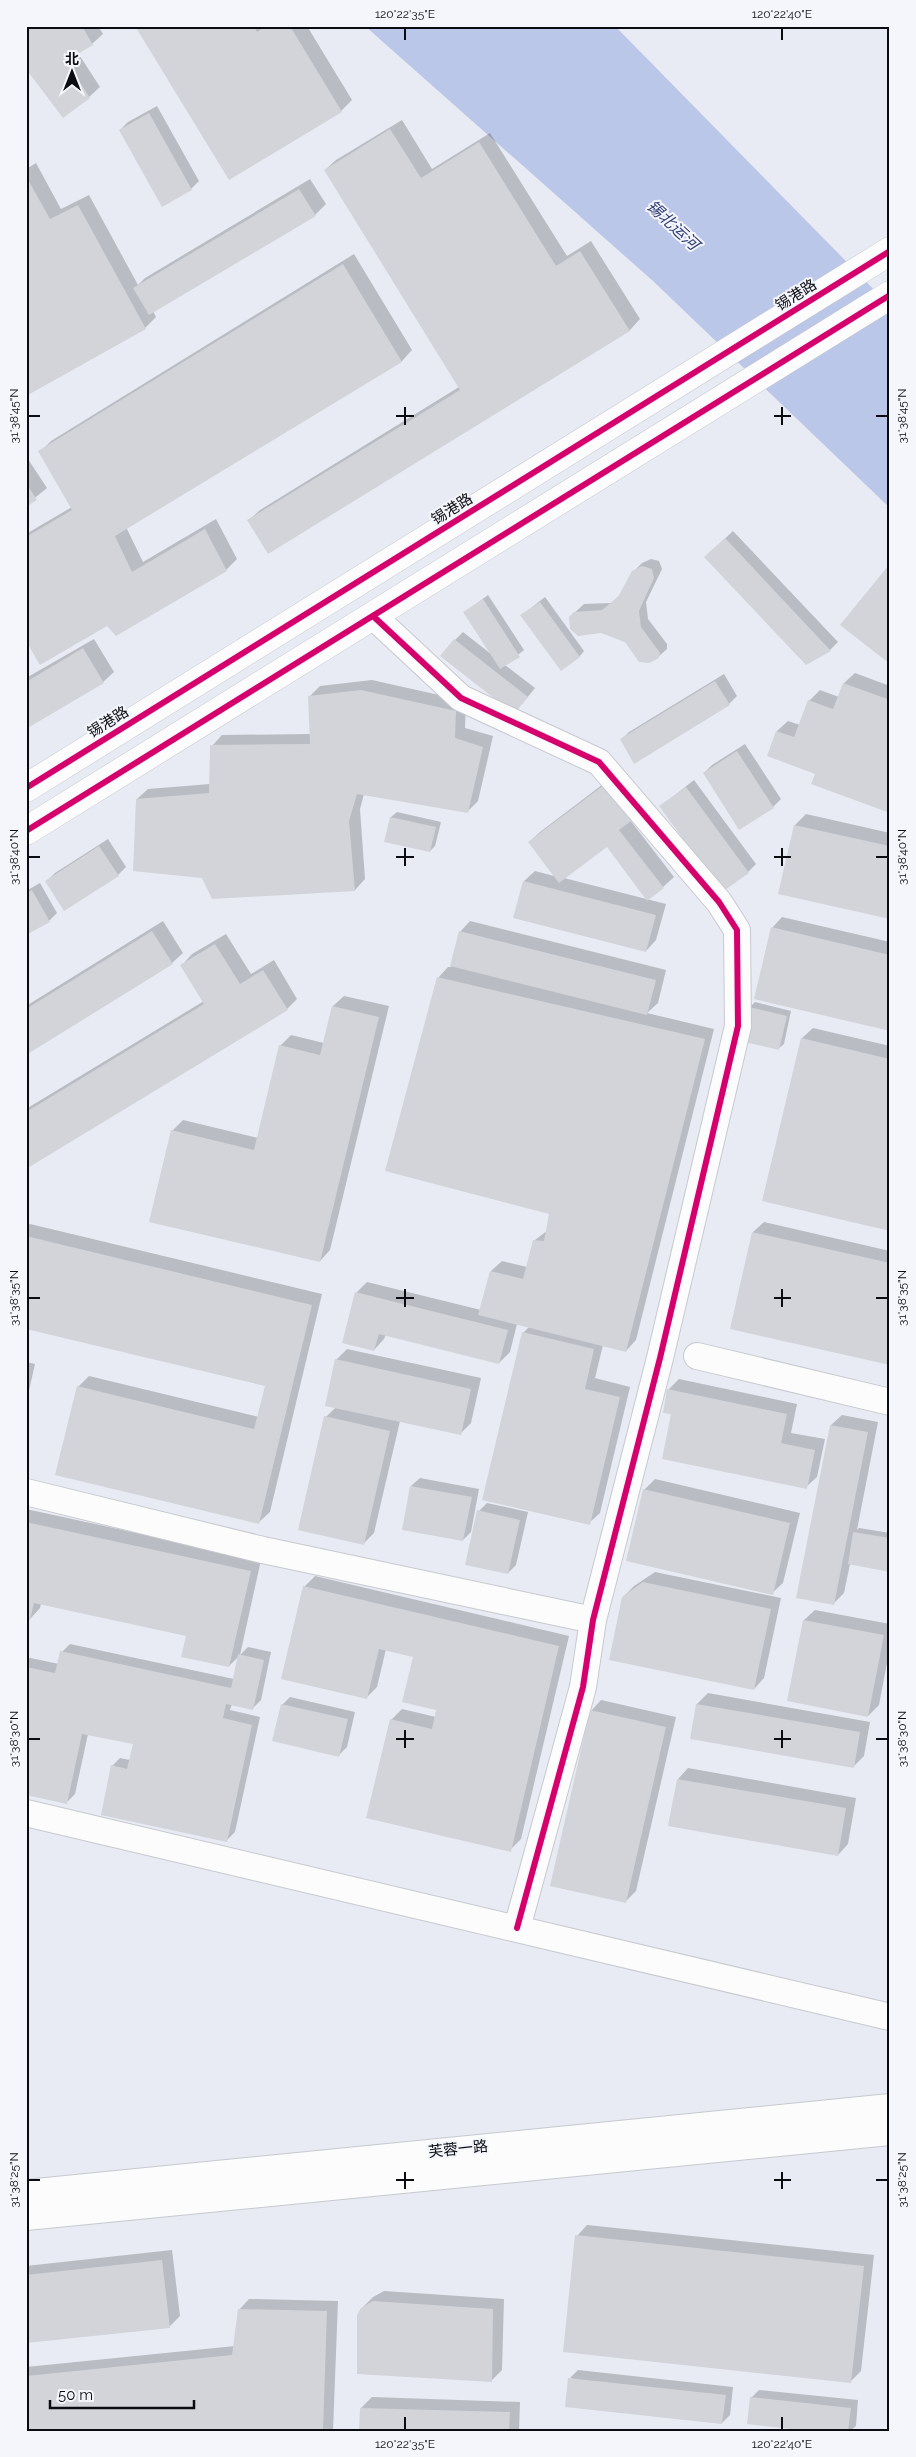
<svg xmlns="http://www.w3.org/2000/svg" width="916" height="2457" font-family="Raleway,'Noto Sans SC',sans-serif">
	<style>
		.water { fill: #bbc7e9 }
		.shadow { fill: #0003 }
		.building { fill: #d2d4da }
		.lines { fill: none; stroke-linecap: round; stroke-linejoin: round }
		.minor-casing { stroke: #c7c9cf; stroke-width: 28 }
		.major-casing { stroke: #c7c9cf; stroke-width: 29 }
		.minor { stroke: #fcfcfd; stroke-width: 26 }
		.major { stroke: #fcfcfd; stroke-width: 28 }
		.cycleway-casing { stroke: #f4f6fc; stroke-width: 9 }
		.cycleway { stroke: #d6006c; stroke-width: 6 }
		.ticks { fill: none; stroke: #0b0c11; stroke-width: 2 }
		.labels { text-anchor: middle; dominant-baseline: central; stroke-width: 4; stroke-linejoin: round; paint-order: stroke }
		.street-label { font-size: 15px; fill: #0b0c11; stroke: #f4f6fc }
		.water-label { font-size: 16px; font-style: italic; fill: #2f3d76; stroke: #f4f6fc }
		.neatline { fill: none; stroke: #0b0c11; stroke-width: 2 }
		.ticks-label { font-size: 12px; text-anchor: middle; fill: #0b0c11 }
	</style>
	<rect width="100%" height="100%" fill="#e8ebf3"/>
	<path class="water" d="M365,26h250l275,280v202l-237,-227z"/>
	<path class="shadow" d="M26,26h72l5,8 -11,10 -14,9 22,34 -11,10 -59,-26z
		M137,26h170l45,74 -11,11 -112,67z
		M157,106l42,75 -8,8 -71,-59 8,-8z
		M402,120l30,49 58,-36 77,123 24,-15 49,78 -10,11 -361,222 -20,-32 11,-10 199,-123 -134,-217 11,-10z
		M36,163l25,46 28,-14 49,90 7,-7 165,-99 16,25 -11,11 -162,96 3,6 -11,11 -119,67v-231l2,4z
		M354,254l58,96 -10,11 -276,166 17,35 73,-43 21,40 -11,11 -110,64 -9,-10 -81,14v-104l46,-27 -32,-55 11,-11z
		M26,456l21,32 -21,17z
		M733,531l105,111 -8,8 -24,14 -92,-115z
		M651,559l8,2 3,8 -16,33 2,17 19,25v5l-9,8 -88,-40 14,-13 27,-1 9,-8 13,-23 9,-9z
		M488,595l36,55 -19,15 30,23 -13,16 -67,-64 8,-8 28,22 -26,-42z
		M545,597l39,54 -5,6 -57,-42z
		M94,639l20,33 -11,10 -77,45v-49z
		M855,673l35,13v126l-74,-39 -48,-18 9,-24 11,-10 12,4 9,-24 11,-11 19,7 5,-14z
		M724,674l13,22 -8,8 -108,36 8,-8z
		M372,680l94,21 -1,27 28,8 -15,65 -11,11 -103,-18 -4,15 5,70 -10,11 -152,-13 -66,-78 11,-10 62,-5 2,-38 10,-11 89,-1 -2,-37 11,-11z
		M745,744l36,55 -8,8 -69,-34 8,-8z
		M623,769l26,34 -19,17 44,57 -11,10 -56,-41 -43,32 102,26 -10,36 -10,11 -122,-70 11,-10 19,5 -25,-34 11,-10z
		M694,780l62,84 -8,8 -87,-66z
		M397,812l44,10 -6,24 -5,5 -44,-10 5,-24z
		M806,814l84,19v85l-111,-25 16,-68z
		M108,839l18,28 -8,8 -71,6 8,-8z
		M40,883l17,30 -8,8 -23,13v-43z
		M782,917l108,25v88l-118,-102z
		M163,921l20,32 -11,10 -146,91v-48z
		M470,921l196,49 -8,33 -11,10 67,16 -78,311 -10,11 -23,-6 -8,33 35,9 -30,126 -11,10 -66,-190 6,-6 -12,-3 -7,28 -11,11 -113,-29 -2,5 -10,11 -30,-7 13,-51 10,-10 114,28 10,-39 11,-10 25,6 8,-27 13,-10 3,-17 -113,-235 10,-11h3l9,-35z
		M226,934l25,40 23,-14 23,39 -10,10 -261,159v-59l178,-108 -22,-36 10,-11z
		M344,996l45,10 -59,244 -10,11 -148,-130 11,-11 75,18 22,-92 11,-11 33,8 9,-37z
		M755,1002l36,9 -7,33 -6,5 -28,-42z
		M813,1028l77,18v184l-126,-30 38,-162z
		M764,1222l126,29v113l-159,-36 22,-96z
		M26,1223l296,71 -52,218 -11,10 -181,-135 11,-11 170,41 7,-32 -240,-58z
		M347,1349l134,29 -10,45 -11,11 -60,-13 -26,112 -11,11 -37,-127 10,-10v-47z
		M26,1362l9,2 -9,40z
		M679,1379l118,25 -6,29 34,6 -8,38 -11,10 -134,-74 -4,-23z
		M842,1415l36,7 -21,108 2,-2 31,5v37l-40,-6 -6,29 -11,11 -2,-179z
		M420,1478l59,11 -8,43 -8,8 -52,-54z
		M655,1479l145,34 -17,70 -11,10 -128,-103z
		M487,1503l41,9 -12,53 -8,8 -29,-62z
		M26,1509l235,51 -21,95 8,-8 23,5 -10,48 -8,8 -21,-4 -2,6 30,7 -25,115 -8,8 -115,-74 8,-8 10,2 4,-17 -46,-9 -13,60 -8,8 -41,-8v-137l33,7 3,-12 8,-8 164,35 5,-23 -10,10 -42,-31 -146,-31 -1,4 -10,11 -4,-1z
		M655,1572l126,26 -17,80 -10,11 -131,-92 11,-11z
		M315,1576l254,60 -48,203 -11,11 -119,-130 11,-11 34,8 2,-8 -23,-53 -29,-7 -9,38 -11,11 -62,-111z
		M815,1610l75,14v23l-11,58 -11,11 -64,-96z
		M708,1693l162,29 -6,34 -10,10 -163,-28 6,-34z
		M290,1697l65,15 -8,35 -8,8 -57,-50z
		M601,1700l75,17 -40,174 -10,10 -35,-190z
		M688,1768l168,30 -8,46 -10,11 -168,-30 8,-46z
		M587,2225l287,30 -13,116 -10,10 -274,-145z
		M172,2250l8,66 -11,11 -143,15v-76z
		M384,2291l120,8 -2,71 -11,11 -129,-73 11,-11z
		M249,2299l89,2 -5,130h-307v-64l209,-21 4,-36z
		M578,2370l155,17 -3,28 -8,8 -152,-45z
		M759,2390l99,10 -2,26 -6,5h-30l-69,-33z
		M372,2397l148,5 -1,29h-159l1,-23z"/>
	<path class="building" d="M26,26h56l11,19 -27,16 24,37 -27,20 -34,-45 -3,2z
		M135,26h119l3,6 9,-6h24l52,86 -113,68z
		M149,113l43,77 -30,17 -43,-77z
		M390,129l31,49 58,-36 77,124 24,-15 50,80 -362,223 -21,-34 213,-130 -136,-220z
		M26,176l24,43 28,-14 68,124 -120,67z
		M299,189l17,27 -167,99 -16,-27z
		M343,264l59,98 -287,174 17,36 73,-43 22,42 -111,65 -9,-10 -67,39 -14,-24v-104l46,-27 -34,-59z
		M26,483l11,17 -11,7z
		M725,538l106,113 -25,14 -102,-108z
		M642,566l10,3 2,9 -15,33 2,16 19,26 -1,5 -10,5 -10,-1 -14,-20 -24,-9 -23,3 -8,-7 -1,-12 5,-5 28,-2 16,-13 14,-26z
		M888,566l2,1v97l-50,-39z
		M483,599l37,58 -20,12 -37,-57z
		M540,602l40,55 -19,14 -41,-56z
		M454,639l74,58 -14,17 -74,-58z
		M83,648l21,35 -78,46v-47z
		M715,681l15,24 -96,59 -14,-25z
		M843,683l47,17v113l-79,-29 4,-10 -48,-18 9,-25 18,6 14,-37 25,9z
		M361,690l95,21 -1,27 28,9 -15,66 -111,-19 -8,27 6,70 -143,8 -10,-21 -69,-7 3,-72 73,-6 1,-48 100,-1 -2,-48z
		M737,751l37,57 -35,22 -36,-57z
		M612,779l27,36 -20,15 45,58 -17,13 -40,-54 -48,36 -31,-41z
		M686,787l63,86 -27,19 -63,-86z
		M390,817l46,10 -6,25 -46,-10z
		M794,825l96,21v73l-112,-25z
		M99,846l20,30 -55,35 -19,-30z
		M523,881l133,34 -10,37 -133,-34z
		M32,890l18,32 -24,13v-41z
		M771,927l119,28v76l-136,-32z
		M152,931l21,33 -147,91v-46z
		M459,931l197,49 -9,35 -197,-49z
		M215,944l25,40 23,-14 25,40 -262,159v-57l178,-108 -24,-39z
		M437,977l268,62 -79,313 -148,-37 12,-44 33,8 10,-39 11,1 5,-27 -164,-43z
		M332,1006l47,11 -59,245 -171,-40 22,-92 83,20 25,-105 41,10z
		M749,1007l38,9 -8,34 -39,-9z
		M801,1038l89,21v172l-128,-30z
		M752,1232l138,31v102l-160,-36z
		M26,1236l286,69 -53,219 -204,-49 22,-89 177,43 11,-43 -239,-57z
		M355,1292l153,38 -9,34 -120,-30 -5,17 -32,-8z
		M522,1332l72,17 -9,40 35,8 -30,128 -108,-25z
		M335,1359l136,30 -10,46 -136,-29z
		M667,1389l120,25 -6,29 34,7 -8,39 -145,-30 9,-45 -8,-1z
		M324,1416l66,15 -26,114 -66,-15z
		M830,1425l38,7 -34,173 -38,-7z
		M410,1486l62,11 -9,44 -61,-11z
		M643,1489l147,34 -17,72 -147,-34z
		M477,1510l43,10 -12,54 -43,-9z
		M26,1522l225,49 -22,96 -48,-10 5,-21 -152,-33 -4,17h-4z
		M853,1532l37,6v34l-42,-8z
		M643,1582l128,27 -17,81 -145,-30 13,-63z
		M303,1586l256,60 -48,206 -145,-34 24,-99 42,10 4,-19 -34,-8 11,-45 -34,-8 -12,50 -86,-20z
		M803,1620l81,15 -16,82 -81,-16z
		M60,1651l171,37 7,-34 26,6 -11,50 -27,-6 -3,14 29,7 -25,117 -126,-27 10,-50 16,4 6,-25 -51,-10 -15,70 -41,-9v-128l29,6z
		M281,1704l67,15 -9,38 -67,-16z
		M696,1704l164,28 -6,36 -164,-29z
		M590,1710l76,17 -40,176 -76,-17z
		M677,1779l169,29 -8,48 -170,-30z
		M575,2235l289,31 -13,117 -288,-31z
		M162,2260l8,68 -144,15v-68z
		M373,2301l120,8 -1,73 -135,-8v-59l4,-7z
		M238,2309l89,2 -4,120h-297v-55l206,-21z
		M568,2378l158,17 -4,29 -157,-17z
		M750,2397l101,11 -3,23h-40l-61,-7z
		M360,2408l150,4 -1,19h-150z"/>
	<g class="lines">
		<defs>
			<path id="minor" d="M373,616l88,82 138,64 120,140 18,28 1,96 -78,332 -67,262 -10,67 -66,241
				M697,1356l193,46
				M26,1492l237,58 330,70
				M26,1813l864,204
				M26,2193l864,-86
				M26,2217l864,-85"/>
			<path id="major" d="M26,788l864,-537
				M26,831l864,-536"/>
		</defs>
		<use href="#minor" class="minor-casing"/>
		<use href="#major" class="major-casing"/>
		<use href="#minor" class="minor"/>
		<use href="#major" class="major"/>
		<defs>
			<path id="cycleway" d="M373,616l88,82 138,64 120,140 18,28 1,96 -78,332 -67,262 -10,67 -66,241
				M26,788l864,-537
				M26,831l864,-536"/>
		</defs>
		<use href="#cycleway" class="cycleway-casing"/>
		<use href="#cycleway" class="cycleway"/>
	</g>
	<path class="ticks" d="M405,28v12M782,28v12M405,407v18M782,407v18M28,416h12M396,416h18M774,416h17M876,416h12M405,848v18M782,848v18M28,857h12M396,857h18M774,857h17M876,857h12M405,1289v18M782,1289v18M28,1298h12M396,1298h18M774,1298h17M876,1298h12M405,1730v18M782,1730v18M28,1739h12M396,1739h18M774,1739h17M876,1739h12M405,2172v17M782,2172v17M28,2180h12M396,2180h18M774,2180h17M876,2180h12M405,2417v13M782,2417v13"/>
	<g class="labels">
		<g class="street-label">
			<text transform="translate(796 295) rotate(-32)">锡港路</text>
			<text transform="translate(452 509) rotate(-32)">锡港路</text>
			<text transform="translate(108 722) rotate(-32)">锡港路</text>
			<text transform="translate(458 2149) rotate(-6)">芙蓉一路</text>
		</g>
		<g class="water-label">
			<text transform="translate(673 225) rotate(43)">锡北运河</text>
		</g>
	</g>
	<rect width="916" height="2457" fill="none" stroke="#f4f6fc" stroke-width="55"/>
	<g transform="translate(72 72)" stroke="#f4f6fc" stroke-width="4" paint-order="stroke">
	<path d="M0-4L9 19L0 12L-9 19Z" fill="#0b0c11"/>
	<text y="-8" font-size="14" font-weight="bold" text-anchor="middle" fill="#0b0c11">北</text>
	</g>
	<path d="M50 2400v8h144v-8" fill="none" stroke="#0b0c11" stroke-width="2.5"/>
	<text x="58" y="2400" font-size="15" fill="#0b0c11" stroke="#f4f6fc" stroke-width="4" paint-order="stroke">50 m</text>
	<rect x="28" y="28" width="860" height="2402" class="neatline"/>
	<g class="ticks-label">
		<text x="405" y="18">120°22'35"E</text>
		<text x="782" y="18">120°22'40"E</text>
		<text transform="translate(14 416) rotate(-90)" y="4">31°38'45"N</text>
		<text transform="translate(902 416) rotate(-90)" y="4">31°38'45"N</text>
		<text transform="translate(14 857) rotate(-90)" y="4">31°38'40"N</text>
		<text transform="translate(902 857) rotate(-90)" y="4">31°38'40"N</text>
		<text transform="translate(14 1298) rotate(-90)" y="4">31°38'35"N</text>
		<text transform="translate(902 1298) rotate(-90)" y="4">31°38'35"N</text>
		<text transform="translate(14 1739) rotate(-90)" y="4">31°38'30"N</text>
		<text transform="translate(902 1739) rotate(-90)" y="4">31°38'30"N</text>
		<text transform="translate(14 2180) rotate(-90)" y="4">31°38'25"N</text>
		<text transform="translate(902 2180) rotate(-90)" y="4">31°38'25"N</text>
		<text x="405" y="2448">120°22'35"E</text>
		<text x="782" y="2448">120°22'40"E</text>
	</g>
</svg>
